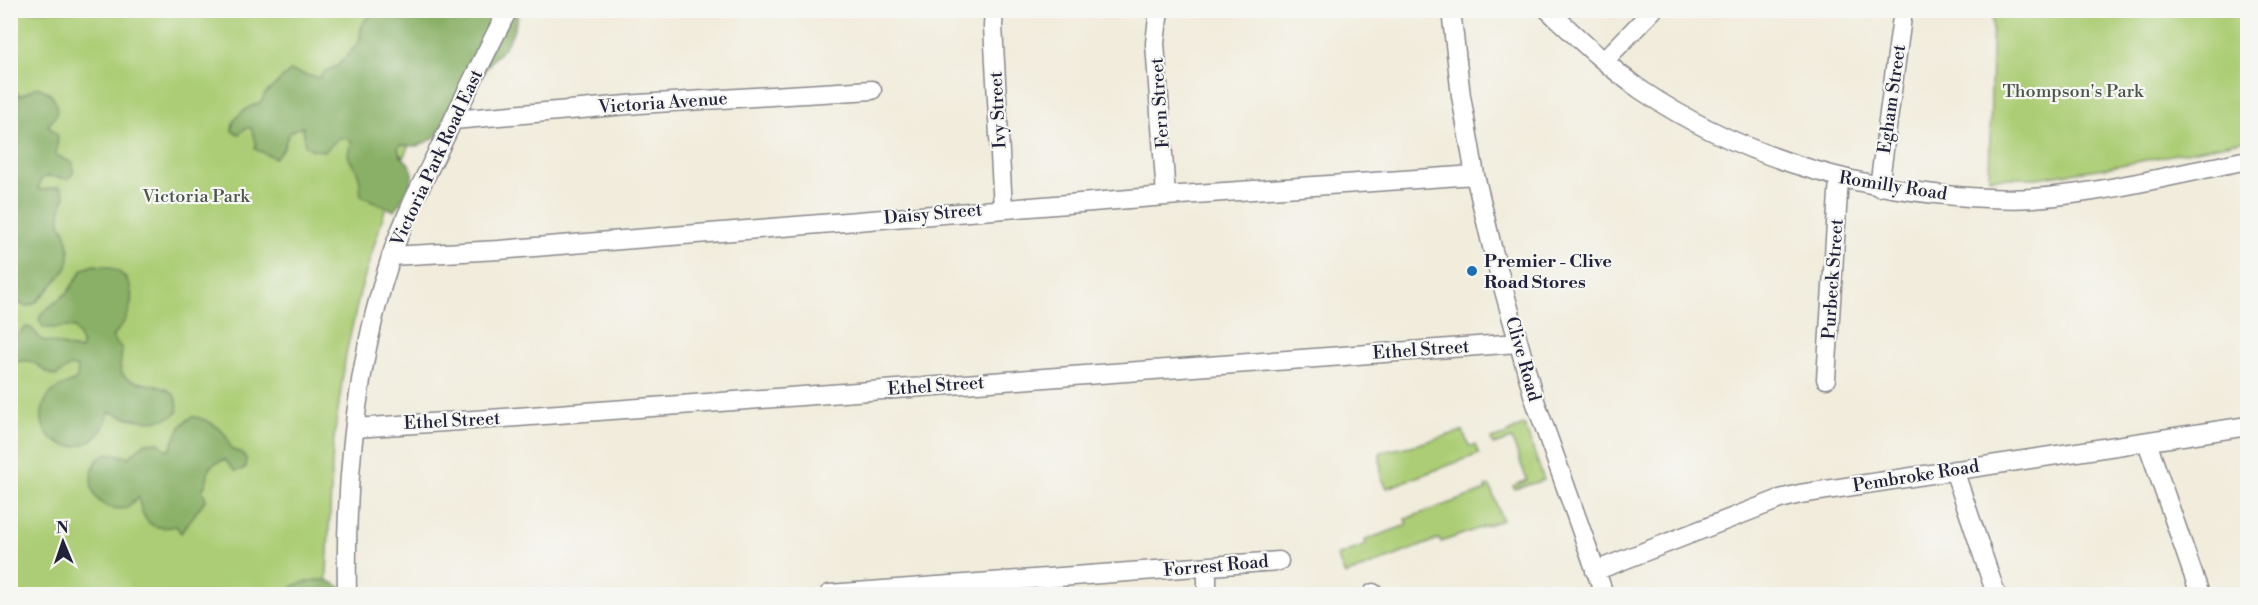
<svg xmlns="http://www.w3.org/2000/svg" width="2258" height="605" font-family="'Libre Bodoni',serif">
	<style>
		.green { fill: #accd75; stroke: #677858; stroke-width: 1.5 }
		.forest { fill: #89b066; stroke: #566950; stroke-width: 1.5 }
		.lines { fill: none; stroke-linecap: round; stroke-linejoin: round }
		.minor-casing { stroke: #8a878b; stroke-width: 21 }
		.minor { stroke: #fff; stroke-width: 18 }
		.poi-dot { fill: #1f6fb2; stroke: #f6f6f2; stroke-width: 2 }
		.labels { text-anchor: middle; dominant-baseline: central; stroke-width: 4.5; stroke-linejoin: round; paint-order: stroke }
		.park-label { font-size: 18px; fill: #4b554c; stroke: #f6f6f2 }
		.street-label { font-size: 18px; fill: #22223b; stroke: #f6f6f2 }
		.poi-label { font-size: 18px; font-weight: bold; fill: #22223b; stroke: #f6f6f2; text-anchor: start }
	</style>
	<rect width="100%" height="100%" fill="#f6f6f2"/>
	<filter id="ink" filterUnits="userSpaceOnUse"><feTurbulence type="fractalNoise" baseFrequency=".0167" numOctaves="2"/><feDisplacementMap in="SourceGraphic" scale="12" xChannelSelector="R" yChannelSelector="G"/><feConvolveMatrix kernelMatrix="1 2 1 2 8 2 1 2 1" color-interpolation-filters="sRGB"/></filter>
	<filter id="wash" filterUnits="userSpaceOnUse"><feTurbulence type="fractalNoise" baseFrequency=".008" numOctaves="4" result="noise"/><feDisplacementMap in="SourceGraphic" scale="24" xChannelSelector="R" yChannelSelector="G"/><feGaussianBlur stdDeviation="1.35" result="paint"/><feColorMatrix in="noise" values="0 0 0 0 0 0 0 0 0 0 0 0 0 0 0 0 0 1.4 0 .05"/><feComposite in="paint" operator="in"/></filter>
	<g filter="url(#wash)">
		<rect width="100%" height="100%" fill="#f1ecdb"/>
		<path class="green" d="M10,11h480l-78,126 -18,43 -34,112 -14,62 -13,92 -7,148h-315z
			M1993,11h254v129l-136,27 -75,11h-47z
			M1524,424l20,56 -30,9 -1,-3 14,-6 -15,-41 -19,6 -2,-6 16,-5z
			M1463,431l6,15 6,-1 4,9 -92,34 -6,-11 -1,-25 31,-6z
			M1490,486l12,34 -61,22 -2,-3 -94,36 -8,-19 29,-11 -1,-5 42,-15 -2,-6 81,-29 -1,-3z"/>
		<path class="forest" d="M388,11l8,4 5,5 4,-5 -2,-4h116c-4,19 -10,35 -26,48l-60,80 -16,7 -17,-1 -2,3c1,8 5,9 10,15 12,15 -6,34 -13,48l-34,-15c-1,-6 0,-13 -2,-19 -4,-16 -17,-16 -7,-35l-6,-4h-7l-14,13 -12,-1 -8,-5 -2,-18c-14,3 -15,7 -19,20 -2,4 -6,8 -9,11l-20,-9 1,-6 -5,-15h-5l-7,6 -7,-3c-1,-16 17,-24 29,-29l4,-8 25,-23c11,1 18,7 30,6l5,-6 12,-5 18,-19 5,-7 1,-12 4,-8 11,-7z
			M11,86l9,10 17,-9c19,6 28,24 11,38l10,11 -2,19 17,8v10l-5,6 -20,-3 -7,3 -3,10c8,3 13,-3 22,-2l5,8c-2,8 -7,18 -5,27 1,5 5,8 6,13 3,8 5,23 1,32 -2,5 -29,35 -34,37 -11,6 -21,-5 -17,-16l-5,-9z
			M94,265c48,2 45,46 18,72l10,12c0,7 -4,18 0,24 10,18 62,3 55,40 -19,14 -46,7 -67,-1 -6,9 -6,20 -16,27 -32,22 -68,-11 -45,-44 6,-8 20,-11 28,-16l1,-11 -8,-2 -14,10c-18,-4 -17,-20 -40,-14l-5,9c-1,-18 -1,-34 16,-44l4,1 11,12 39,10c4,-9 -4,-14 -6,-22 -12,-3 -18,2 -32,-1l-4,-8 3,-6 26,-21 15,-23z
			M192,417c11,0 27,9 34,19 5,9 2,15 15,16l5,6v9l-5,3 -6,1 -10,-11c-26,6 -11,16 -23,30l4,9 -25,34 -5,-7c-27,6 -33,-5 -38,-29l-11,11c-45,7 -42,-48 -21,-54 7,-2 16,2 23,3l16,-14 13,-1 7,7 5,1c6,-14 8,-25 22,-33z
			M316,580c11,0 17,1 26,8v6h-55c6,-12 16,-11 29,-14z"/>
	</g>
	<g filter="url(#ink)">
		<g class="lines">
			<defs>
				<path id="minor" d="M994,10l-1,16 10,183
					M1159,10l-4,33 11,153
					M1451,10l10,86 14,79 18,76 41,147 70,196
					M1548,10c30,28 60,57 93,80 93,63 204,97 315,106 26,2 52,4 77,2 72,-5 144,-24 215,-38
					M1604,61l49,-51
					M453,120l186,-16 233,-14
					M1879,187l24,-177
					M391,256l108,-6 667,-54 309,-21
					M1826,379l13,-201
					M355,428l149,-10 1014,-75
					M2147,442l53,152
					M1954,470l42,124
					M1595,571l185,-72 20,-5 448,-68
					M1373,593l1,1
					M347,594c-2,-112 8,-229 44,-337 13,-40 33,-78 52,-116 21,-44 42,-87 65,-131
					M829,594l450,-33
					M1207,594v-27"/>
			</defs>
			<use href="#minor" class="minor-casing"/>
			<use href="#minor" class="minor"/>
		</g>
	</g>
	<circle class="poi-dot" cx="1472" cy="271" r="6"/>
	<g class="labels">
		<g class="park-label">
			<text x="2073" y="91">Thompson's Park</text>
			<text x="196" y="196">Victoria Park</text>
		</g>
		<g class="street-label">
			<text transform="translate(1892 99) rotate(-82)">Egham Street</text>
			<text transform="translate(663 103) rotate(-4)">Victoria Avenue</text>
			<text transform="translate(1160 103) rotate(-94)">Fern Street</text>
			<text transform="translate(998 110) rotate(-93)">Ivy Street</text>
			<text transform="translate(437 158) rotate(-65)">Victoria Park Road East</text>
			<text transform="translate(1893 186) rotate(9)">Romilly Road</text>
			<text transform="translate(933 214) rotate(-5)">Daisy Street</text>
			<text transform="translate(1833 279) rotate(-86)">Purbeck Street</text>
			<text transform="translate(1421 350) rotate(-4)">Ethel Street</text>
			<text transform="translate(1523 359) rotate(74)">Clive Road</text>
			<text transform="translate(936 386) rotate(-4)">Ethel Street</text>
			<text transform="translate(452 421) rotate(-3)">Ethel Street</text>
			<text transform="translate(1916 476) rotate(-9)">Pembroke Road</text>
			<text transform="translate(1216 566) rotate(-5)">Forrest Road</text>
		</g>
		<g class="poi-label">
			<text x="1484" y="261">Premier - Clive<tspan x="1484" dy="21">Road Stores</tspan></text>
		</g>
	</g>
	<rect width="2258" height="605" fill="none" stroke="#f6f6f2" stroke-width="36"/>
	<g transform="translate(63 542) rotate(358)" stroke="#f6f6f2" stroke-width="4.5" paint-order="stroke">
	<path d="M0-4.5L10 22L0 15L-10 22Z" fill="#22223b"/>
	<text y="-9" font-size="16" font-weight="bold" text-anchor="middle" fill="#22223b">N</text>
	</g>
</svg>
